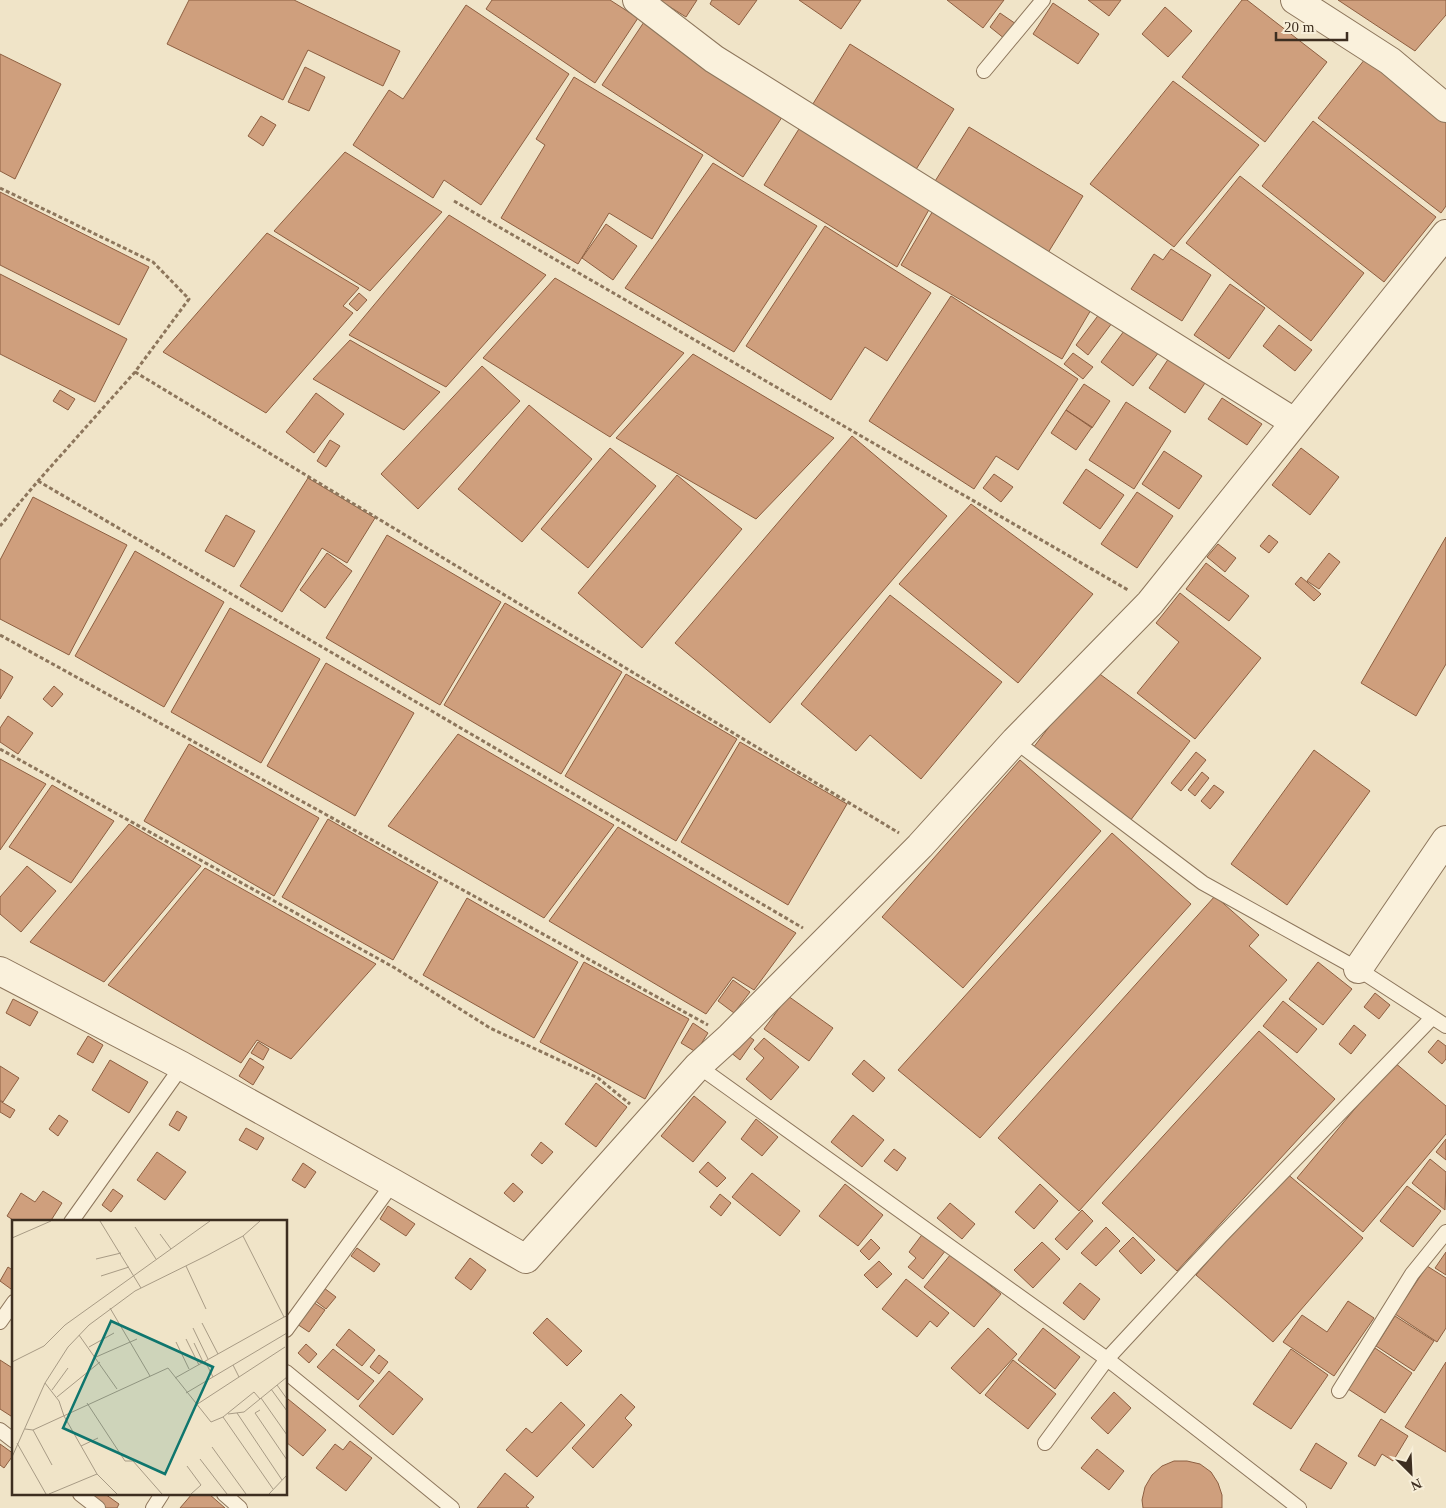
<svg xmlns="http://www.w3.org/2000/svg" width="1446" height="1508" font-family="Georgia,serif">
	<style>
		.building { fill: #cf9f7d; stroke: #8d5f41 }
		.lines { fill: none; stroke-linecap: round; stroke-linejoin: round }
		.service-casing { stroke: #8d765c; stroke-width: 16 }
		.minor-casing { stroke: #8d765c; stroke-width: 30 }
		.path { stroke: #8d765c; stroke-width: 3; stroke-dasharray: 4 2.5; stroke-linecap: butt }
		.service { stroke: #faf1dc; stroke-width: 14 }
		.minor { stroke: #faf1dc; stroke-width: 28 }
		.inset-road { fill: none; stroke: #a89b85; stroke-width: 1 }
		.view { fill: #0f766e; fill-opacity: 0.15; stroke: #0f766e; stroke-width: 2.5 }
		.inset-edge { fill: none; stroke: #3d2e20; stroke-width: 2.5 }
	</style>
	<rect width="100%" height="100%" fill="#f0e4c8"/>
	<path class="building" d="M189,0h105l106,51 -17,35 -75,-36 -25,50 -116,-56z
		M492,0h118l28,18 -43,65 -109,-74z
		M659,0h38l-11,17z
		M712,0h45l-18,25 -29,-21z
		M799,0h62l-20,29z
		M947,0h57l-21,28z
		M1088,0h33l-12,16z
		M1242,0h5l80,62 -62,80 -83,-65z
		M1338,0h108v15l-31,36z
		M1053,3l46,31 -21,30 -45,-30z
		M466,5l103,69 -88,131 -37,-25 -11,18 -80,-53 36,-55 14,9z
		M1165,7l27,24 -24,26 -26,-23z
		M1000,13l16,11 -11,15 -15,-12z
		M648,16l140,92 -45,69 -141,-92z
		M850,44l104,65 -39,62 -104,-64z
		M0,54l61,30 -46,95 -15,-8z
		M1369,54l77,60v92l-5,7 -123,-95z
		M305,67l20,10 -16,34 -21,-9z
		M574,77l129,78 -51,84 -43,-26 -31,51 -77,-46 44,-73 -9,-6z
		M1173,81l86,64 -85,102 -84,-63z
		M261,116l15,9 -13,21 -15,-10z
		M1313,121l123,96 -52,65 -122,-96z
		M802,124l129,82 -34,61 -133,-82z
		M969,127l114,69 -37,60 -114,-70z
		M345,152l97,60 -72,79 -96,-60z
		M713,163l104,63 -83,126 -109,-64z
		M1240,176l124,97 -53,68 -125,-98z
		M0,192l149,75 -30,58 -119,-60z
		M934,209l161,94 -33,56 -161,-94z
		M449,215l97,60 -100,112 -97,-52z
		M606,224l31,22 -24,34 -31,-22z
		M825,226l106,67 -44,68 -22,-14 -34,53 -85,-54z
		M267,233l92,55 -16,18 10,7 -87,100 -103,-61z
		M1171,249l40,26 -29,46 -51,-32 23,-35 9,6z
		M0,274l127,65 -32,63 -95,-48z
		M555,278l129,75 -74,84 -127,-79z
		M1230,284l35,24 -36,51 -35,-24z
		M359,293l8,7 -10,11 -8,-7z
		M951,296l127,83 -60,91 -22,-14 -22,33 -105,-68z
		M1100,313l12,10 -24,32 -12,-10z
		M1279,325l33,25 -17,21 -32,-25z
		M1127,327l32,25 -26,34 -32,-24z
		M350,340l90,52 -36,38 -91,-51z
		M1073,353l20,14 -10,12 -19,-15z
		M693,354l141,84 -78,81 -140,-81z
		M1171,355l36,25 -22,33 -36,-25z
		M482,366l38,35 -102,108 -37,-35z
		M1084,384l26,17 -18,27 -26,-18z
		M60,390l15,9 -7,11 -15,-9z
		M316,393l28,21 -30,39 -28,-21z
		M1222,398l40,26 -15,21 -39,-26z
		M1126,402l45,29 -37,58 -45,-29z
		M529,405l63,54 -70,83 -64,-53z
		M1066,410l26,17 -16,23 -25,-17z
		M852,436l95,80 -177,207 -95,-80z
		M330,440l10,6 -14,21 -9,-6z
		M610,448l46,38 -68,82 -47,-39z
		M1301,448l38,29 -29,38 -38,-30z
		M1164,451l38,25 -23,33 -37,-25z
		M1086,469l38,26 -24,34 -37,-26z
		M994,474l19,13 -12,15 -18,-14z
		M677,475l65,54 -100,119 -64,-55z
		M308,478l67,40 -28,45 -25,-15 -40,64 -42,-26z
		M1137,492l36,24 -36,52 -36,-24z
		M33,497l94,48 -58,110 -69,-36v-59z
		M971,504l122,90 -75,89 -119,-99z
		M226,515l29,16 -21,36 -29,-16z
		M387,535l114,67 -61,103 -114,-67z
		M1269,535l9,7 -9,11 -9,-7z
		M1446,537v127l-30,52 -55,-33z
		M1218,544l18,14 -11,14 -18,-15z
		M135,551l89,51 -60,105 -89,-51z
		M327,553l25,18 -27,37 -25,-18z
		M1329,553l11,9 -21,27 -12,-8z
		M1206,563l43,33 -20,25 -43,-32z
		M1301,577l20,17 -7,7 -19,-17z
		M1180,593l81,65 -66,81 -58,-46 42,-51 -23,-19z
		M890,595l112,87 -81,97 -51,-44 -14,16 -55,-47z
		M505,603l117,69 -61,102 -117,-69z
		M230,608l90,51 -59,104 -90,-51z
		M326,663l88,50 -59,103 -88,-50z
		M0,669l13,8 -13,22z
		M1093,669l97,72 -60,80 -97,-73z
		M626,674l111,65 -61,102 -111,-65z
		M54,686l9,8 -11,13 -9,-8z
		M8,716l25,17 -15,21 -18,-12v-14z
		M458,734l156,91 -70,93 -156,-92z
		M740,742l107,62 -59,101 -107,-63z
		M189,744l130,74 -45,78 -130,-75z
		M1314,750l56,41 -83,114 -56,-41z
		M1196,752l10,8 -25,31 -10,-8z
		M0,759l46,25 -46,66z
		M1020,760l81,71 -138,157 -81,-71z
		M1202,772l7,6 -14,18 -7,-6z
		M52,785l62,36 -43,62 -62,-36z
		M1214,785l10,7 -14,17 -9,-8z
		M328,819l110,63 -45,78 -111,-63z
		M129,824l72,42 -97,116 -74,-40z
		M618,827l178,106 -42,57 -21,-13 -27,37 -157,-93z
		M1112,833l79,71 -211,234 -82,-68z
		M27,866l29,25 -35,41 -21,-18v-17z
		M205,868l171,96 -85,95 -34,-19 -16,23 -133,-78z
		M1215,896l44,39 -10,11 38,34 -208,231 -81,-73z
		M467,898l111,64 -44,76 -111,-63z
		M584,962l105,57 -44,80 -105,-57z
		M1318,962l34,27 -29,36 -34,-26z
		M733,980l17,12 -16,21 -16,-12z
		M1375,993l15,12 -11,14 -15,-12z
		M788,996l45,32 -24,33 -45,-32z
		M13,999l25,13 -8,14 -24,-13z
		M1283,1001l34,28 -20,24 -34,-27z
		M693,1023l15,10 -12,19 -15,-9z
		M1354,1025l12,10 -15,19 -12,-10z
		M1259,1031l76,68 -158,172 -75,-68z
		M744,1033l10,7 -14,20 -10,-8z
		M88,1036l15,9 -10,18 -16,-9z
		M764,1038l35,29 -28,33 -25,-21 18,-21 -10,-9z
		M1438,1040l8,6v13l-4,5 -14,-12z
		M258,1042l11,7 -6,11 -12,-7z
		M250,1058l14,9 -11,18 -14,-9z
		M110,1060l38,22 -19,31 -37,-23z
		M864,1060l21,18 -12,14 -21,-18z
		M1394,1062l52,44v28l-83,98 -66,-54z
		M0,1066l19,12 -16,24 -3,-2z
		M596,1083l31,24 -31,40 -31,-23z
		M694,1096l32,26 -33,40 -32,-26z
		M0,1101l15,9 -5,8 -10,-6z
		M177,1111l10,6 -8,14 -10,-6z
		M59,1115l9,6 -10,15 -9,-7z
		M853,1115l31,25 -22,27 -31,-25z
		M756,1119l22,18 -16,19 -21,-17z
		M246,1128l18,10 -7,12 -18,-10z
		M1446,1139v21l-10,-8z
		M541,1142l12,10 -11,12 -11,-9z
		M894,1149l12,9 -9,13 -13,-10z
		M157,1152l29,20 -21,28 -28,-20z
		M1430,1159l16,13 -1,38 -33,-27z
		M708,1162l18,16 -9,9 -18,-15z
		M303,1163l13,9 -11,16 -13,-8z
		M1285,1172l78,66 -90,104 -77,-67z
		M752,1173l48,38 -20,25 -48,-39z
		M513,1183l10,9 -9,10 -10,-9z
		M845,1184l38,31 -25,31 -39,-30z
		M1040,1184l18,17 -24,28 -19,-17z
		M1407,1186l34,25 -28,36 -33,-26z
		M113,1189l10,7 -12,16 -9,-7z
		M43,1191l19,12 -12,19h-34l-9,-6 14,-23 14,9z
		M720,1194l11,9 -10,13 -11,-9z
		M950,1203l25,21 -13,15 -25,-21z
		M388,1206l27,18 -9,12 -26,-17z
		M1082,1210l11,11 -26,29 -12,-11z
		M1106,1227l14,14 -24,25 -15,-13z
		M924,1232l22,18 -23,29 -15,-12 8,-9 -7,-6z
		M1133,1237l22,23 -14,14 -22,-23z
		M871,1239l9,9 -11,12 -9,-9z
		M1042,1242l18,17 -27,29 -19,-18z
		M357,1248l23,16 -6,8 -23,-16z
		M1446,1252v23l-11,-7z
		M951,1254l50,40 -27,33 -50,-40z
		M470,1258l16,12 -15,20 -16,-12z
		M879,1261l13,13 -15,14 -13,-13z
		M1427,1266l19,12v50l-9,14 -42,-28z
		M8,1267l6,4v14l-3,4 -11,-8z
		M906,1279l43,34 -12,14 -7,-6 -13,16 -35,-28z
		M1080,1283l20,16 -16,21 -21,-17z
		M324,1288l12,9 -10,12 -12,-9z
		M1348,1301l26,17 -40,58 -51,-34 19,-27 25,17z
		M313,1302l12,8 -16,22 -12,-8z
		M1395,1316l39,25 -20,30 -38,-25z
		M547,1318l35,33 -15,15 -34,-33z
		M988,1328l29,26 -37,40 -29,-26z
		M1043,1328l37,29 -25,32 -37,-29z
		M349,1329l26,21 -13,16 -26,-21z
		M306,1344l11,10 -8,9 -11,-10z
		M1375,1348l37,25 -27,40 -37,-24z
		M333,1349l41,32 -16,19 -41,-33z
		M1291,1349l37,26 -37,54 -38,-25z
		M379,1355l9,7 -9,12 -9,-7z
		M0,1360l14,9v49l-14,-9z
		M1013,1360l43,34 -28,35 -43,-34z
		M1446,1362v90l-41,-25z
		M389,1371l34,28 -30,36 -34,-29z
		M1114,1392l17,16 -23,26 -17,-16z
		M621,1394l14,13 -10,11 7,7 -39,43 -21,-20z
		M288,1399l38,31 -23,26 -17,-14v-24l2,-2 -2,-1v-14z
		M561,1402l24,23 -48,52 -31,-27 20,-22 6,5z
		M1381,1419l27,17 -15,25 -11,-7 -7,12 -17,-10z
		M350,1441l22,17 -26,33 -30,-23 19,-24 8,6z
		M1316,1443l31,20 -16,26 -31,-19z
		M0,1444l14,10 -10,14 -4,-3z
		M1097,1449l27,22 -15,19 -28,-22z
		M1174,1461h13l13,3 11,8 7,11 4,12v13h-79l-1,-8 3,-13 7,-12 10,-9z
		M505,1473l29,24 -8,9 3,2h-52z
		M92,1494h13l14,10 -2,4h-16l-13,-9z
		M192,1494h17l16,14h-45z"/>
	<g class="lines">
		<defs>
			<path id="service" d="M984,71l59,-71
				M1015,741l188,142 155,86 88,57
				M698,1066l409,293 192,149
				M71,1222l111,-156
				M0,1322l14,-20
				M286,1330l107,-147
				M286,1372l166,136
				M1339,1391l73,-117 34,-42
				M0,1430l14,11
				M1045,1443l62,-84 114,-123 211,-218
				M80,1494l18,14
				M224,1494l16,14
				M153,1508l9,-14"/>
			<path id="minor" d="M637,0l77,59 580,363
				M1295,0l95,61 56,47
				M1358,969l88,-129
				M0,971l182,95 211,117 133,76 172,-193 32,-29 190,-191 95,-105 135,-138 296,-369"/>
		</defs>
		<use href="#service" class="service-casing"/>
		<use href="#minor" class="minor-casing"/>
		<path class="path" d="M0,188l153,74 36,37 -54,73 -97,109 -38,45
			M454,201l674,389
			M135,372l764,461
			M38,481l765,447
			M0,635l708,390
			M0,749l395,219 95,60 108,50 32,26"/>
		<use href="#service" class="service"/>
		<use href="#minor" class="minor"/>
	</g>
	<g transform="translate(12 1220)">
		<rect width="275" height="275" fill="#f0e4c8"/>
		<path class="inset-road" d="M88,1l41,67M123,7l21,32M148,14l11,15M231,16l41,81 3,-1M0,18l39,-17M84,39l25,-6M174,46l20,43M89,56l28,-9M98,88l40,68M190,103l16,31M181,108l15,31M67,115l38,54M174,119l13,26M164,122l13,27M182,123l9,19M77,127l25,-14M84,137l41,-18M193,141l8,16M0,142l32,-16 21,-21 145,-104M227,157l46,-30M163,158l109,-61M33,163l14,18 5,15 33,58 20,20M265,165l10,14M259,169l16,22M40,170l16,-22M174,173l101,-60M45,177l43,-35M249,178l26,37M75,183l38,58h8l29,33M184,185l43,-28 -6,-12M248,190l-5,3 32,47M225,193l45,67M216,194l16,-2 43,-35M211,197l50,72M13,209l8,1 135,-62 43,54 12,-5 31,-25 6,7M21,210l19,35M5,223l29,51M69,226l17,-8M200,227l34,47M0,237l33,-74 23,-36 21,-22 46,-34 73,-36 35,-19 17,-15M188,239l27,35M175,246l14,19 -10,9M37,274l48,-20M257,274l18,-19"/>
		<path class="view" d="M99,101l102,46 -48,107 -102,-46z"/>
		<rect width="275" height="275" class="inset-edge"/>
	</g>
	<g transform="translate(1411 1473) rotate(156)" stroke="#f7eed8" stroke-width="4" paint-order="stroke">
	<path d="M0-4L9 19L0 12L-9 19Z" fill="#3d2e20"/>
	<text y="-8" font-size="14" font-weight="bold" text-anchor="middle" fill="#3d2e20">N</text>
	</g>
	<path d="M1276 32v8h71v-8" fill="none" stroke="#3d2e20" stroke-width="2.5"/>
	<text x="1284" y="32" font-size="15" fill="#3d2e20" stroke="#f7eed8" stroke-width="4" paint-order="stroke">20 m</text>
</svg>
